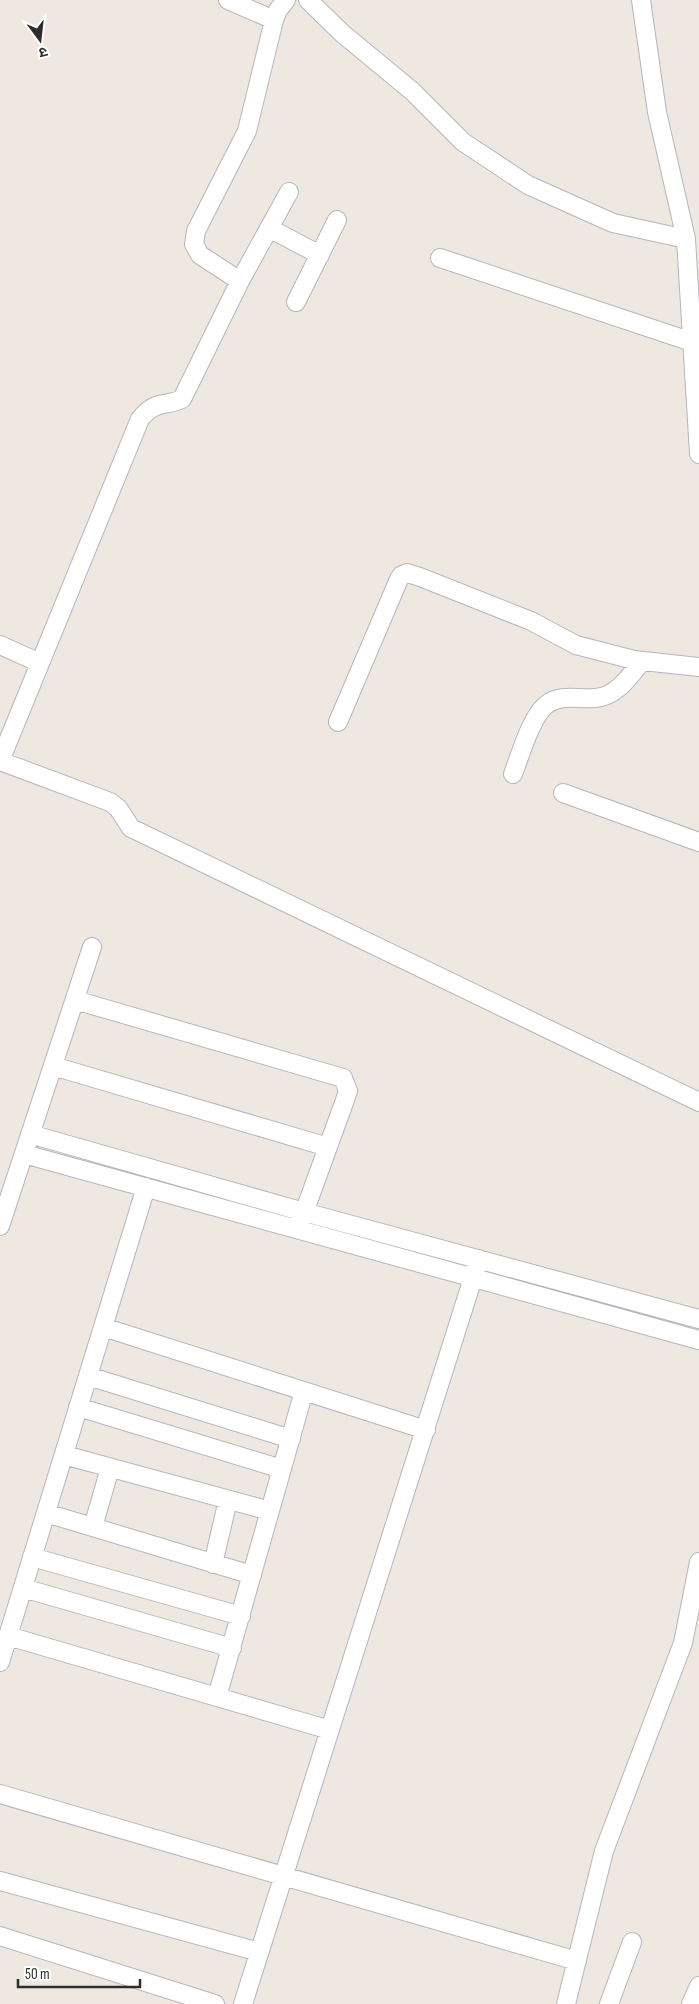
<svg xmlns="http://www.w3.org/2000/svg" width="699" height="2004" font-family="'Sofia Sans Condensed','Noto Sans Devanagari',sans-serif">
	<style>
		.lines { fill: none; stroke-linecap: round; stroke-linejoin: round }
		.minor-casing { stroke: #b3b6c0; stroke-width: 20 }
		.minor { stroke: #fff; stroke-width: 18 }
	</style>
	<rect width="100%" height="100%" fill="#eee8e0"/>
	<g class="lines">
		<defs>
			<path id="minor" d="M228,0l46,20
				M308,0l35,34 69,57 51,51 65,43 85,38 73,16
				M641,0l16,112 29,127 13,215
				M269,228l51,27
				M440,258l252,84
				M240,281l-40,-26 -6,-11 2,-13 51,-100 27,-111 4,-10 8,-10
				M296,302l41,-82
				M0,645l40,18
				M338,722l61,-143 3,-4 5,-2 13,4 111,44 45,24 58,15 65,7
				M0,761l110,41 8,6 13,20 568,274
				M0,761l140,-342c17,-20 22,-11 42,-20l58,-118 49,-89
				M513,774c7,-18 18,-57 33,-69 15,-12 32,-5 49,-7 21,-1 35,-22 47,-37
				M563,793l136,49
				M75,1000l268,78 5,13 -3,9 -44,121
				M53,1066l275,81
				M30,1134l274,78 395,107
				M24,1154l675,186
				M0,1226l92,-279
				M103,1327l323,103
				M88,1376l203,63
				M78,1407l204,62
				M64,1455l206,56
				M46,1513l206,62
				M93,1527l17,-59
				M32,1557l209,59
				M213,1564l15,-64
				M23,1588l209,60
				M8,1636l322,94
				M0,1662l146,-475
				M217,1697l87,-306
				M0,1794l577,167
				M0,1881l259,71
				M0,1936l215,68
				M243,2004l236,-745
				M566,2004l38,-153 79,-208 16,-81
				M609,2004l23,-62
				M691,2004l8,-18"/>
		</defs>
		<use href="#minor" class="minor-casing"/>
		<use href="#minor" class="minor"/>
	</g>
	<g transform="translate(40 40) rotate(165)" stroke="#ffffff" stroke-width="4" paint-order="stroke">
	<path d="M0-4L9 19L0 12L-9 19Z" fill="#2d2d2d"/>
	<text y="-8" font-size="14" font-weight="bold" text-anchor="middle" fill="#2d2d2d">उ</text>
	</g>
	<path d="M18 1979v8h122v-8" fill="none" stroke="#2d2d2d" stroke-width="2.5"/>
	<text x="25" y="1979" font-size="15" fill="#2d2d2d" stroke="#ffffff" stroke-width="4" paint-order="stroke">50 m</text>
</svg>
